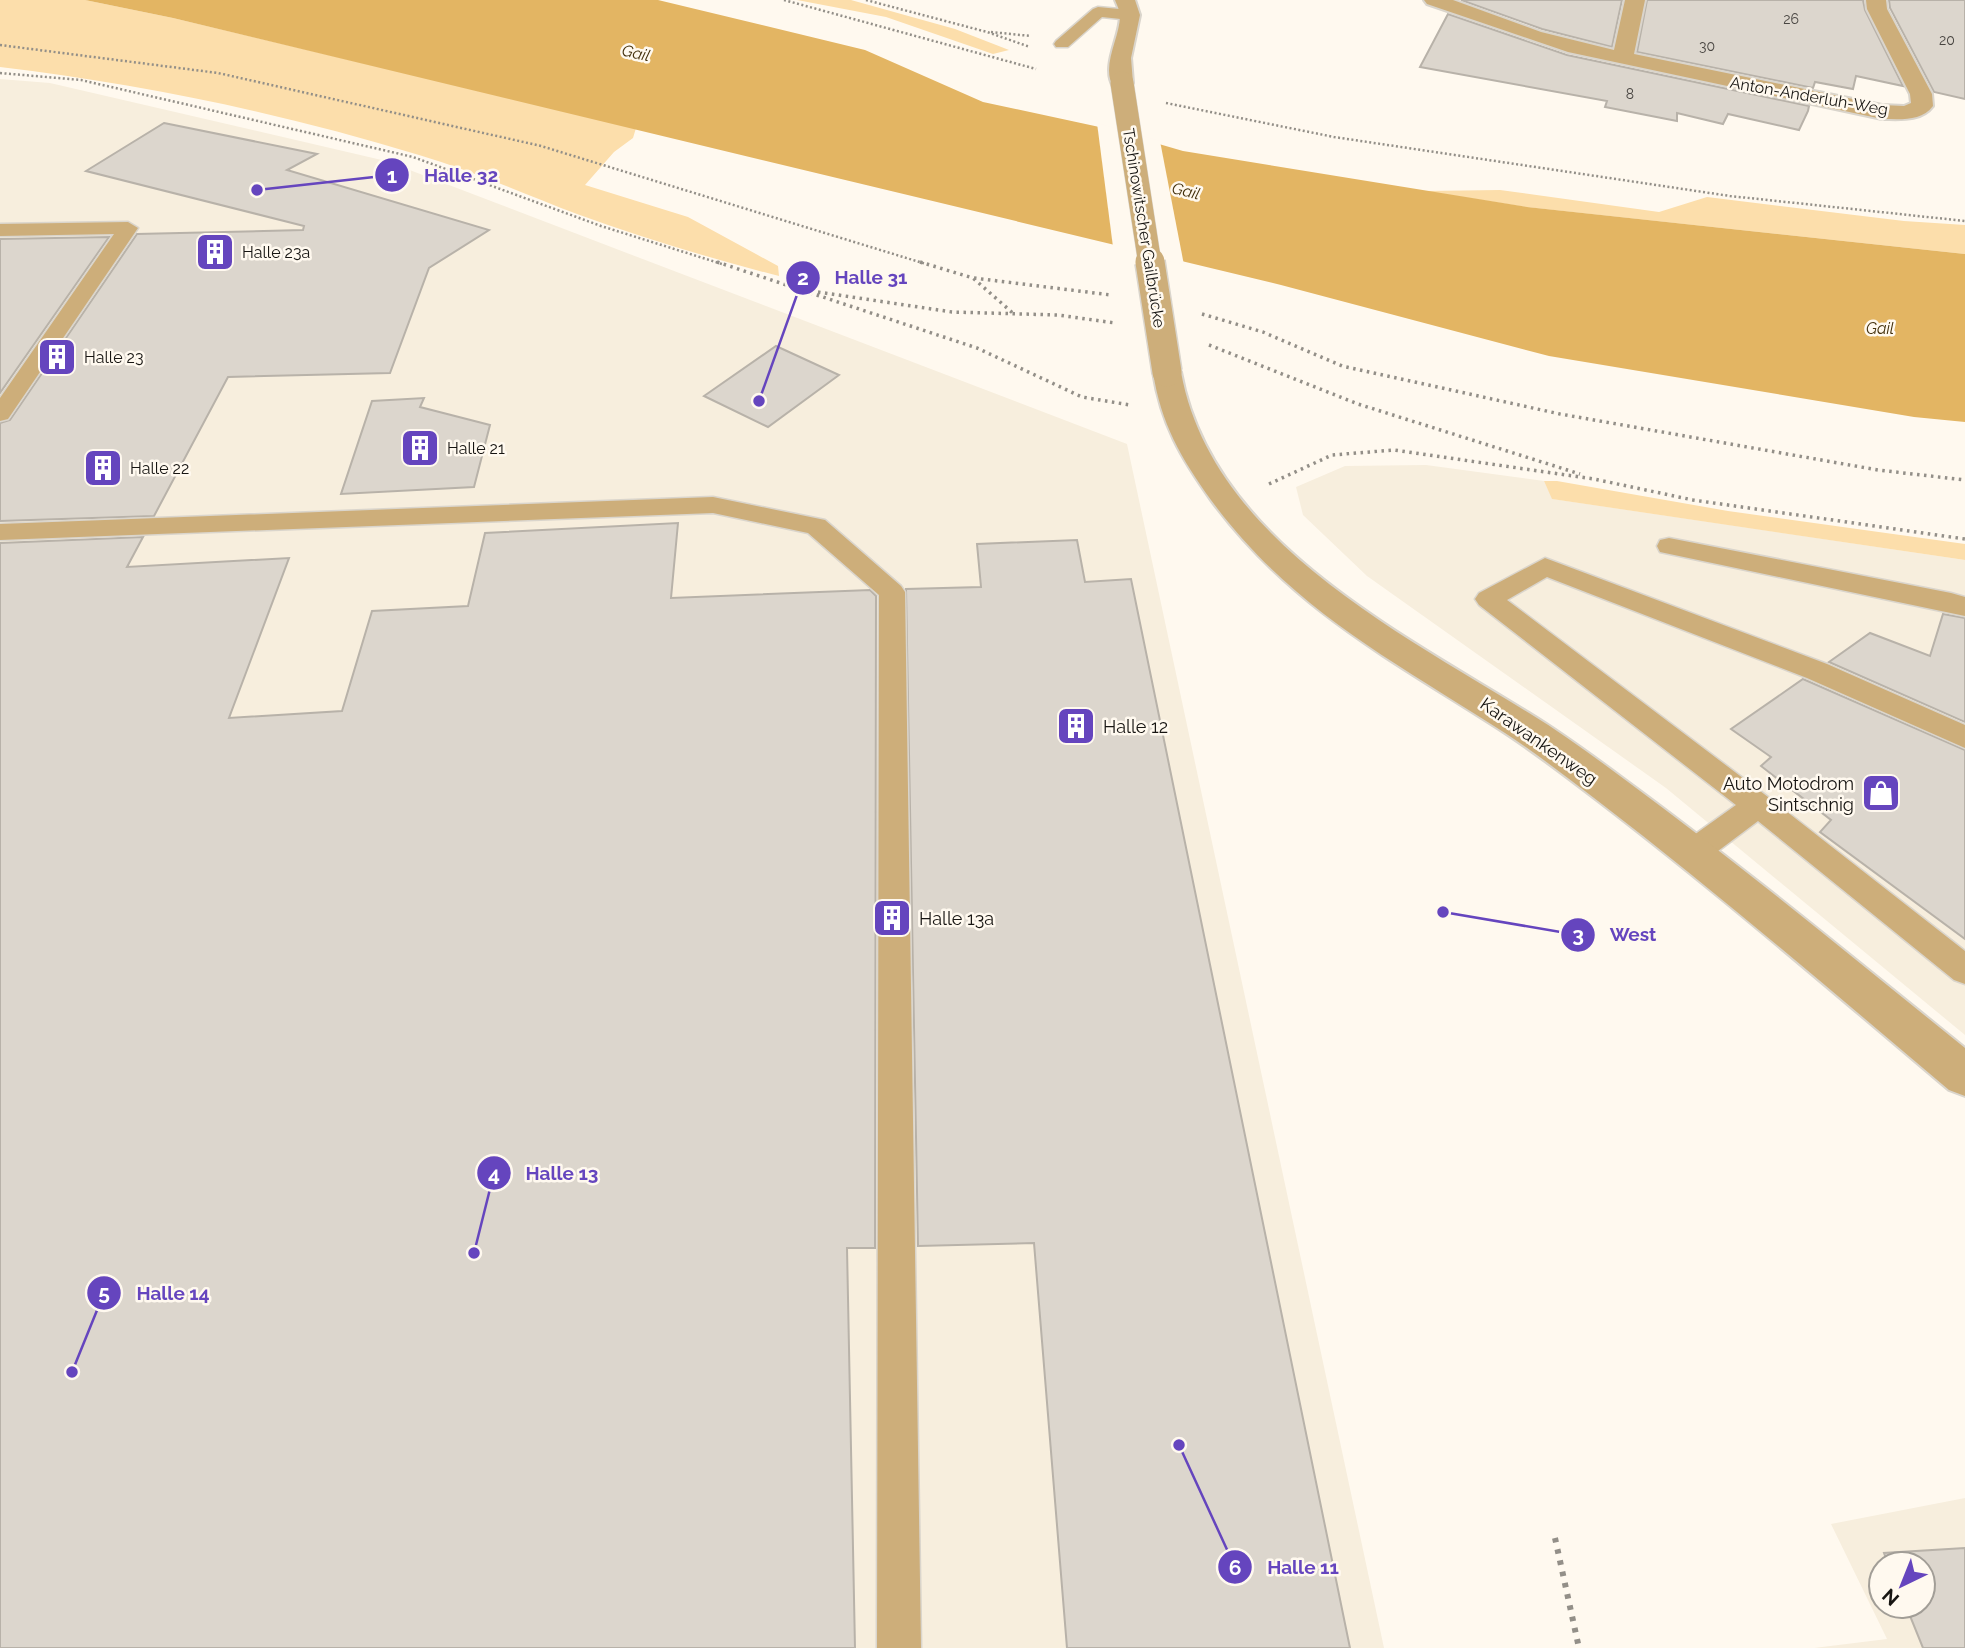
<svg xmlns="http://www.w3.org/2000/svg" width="1965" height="1648" font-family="Raleway,sans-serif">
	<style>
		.built { fill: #f7eedd; fill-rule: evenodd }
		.green { fill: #fcdeab }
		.water { fill: #e3b563 }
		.pier { fill: #fff9ef }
		.building { fill: #dcd6cd; stroke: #b8b2a9; stroke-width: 2 }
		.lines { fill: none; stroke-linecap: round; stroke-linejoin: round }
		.lane-casing { stroke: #dad5cc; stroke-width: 3 }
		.street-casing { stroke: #dad5cc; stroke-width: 4 }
		.path-far2 { stroke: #938f88; stroke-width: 2.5; stroke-dasharray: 2 2.5; stroke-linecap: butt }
		.path-far1 { stroke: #938f88; stroke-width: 3.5; stroke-dasharray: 2.5 4.5; stroke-linecap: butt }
		.path { stroke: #938f88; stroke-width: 6; stroke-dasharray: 4.5 7; stroke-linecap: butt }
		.lane { fill: #cdae7a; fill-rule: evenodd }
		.street { fill: #cdae7a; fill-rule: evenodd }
		.street-bridge-far1-casing { stroke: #dad5cc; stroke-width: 24; stroke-linecap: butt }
		.street-bridge-casing { stroke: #dad5cc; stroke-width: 32; stroke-linecap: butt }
		.street-bridge-far1 { stroke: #cdae7a; stroke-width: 23 }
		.street-bridge { stroke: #cdae7a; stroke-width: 29 }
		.labels { text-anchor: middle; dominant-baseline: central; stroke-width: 5; stroke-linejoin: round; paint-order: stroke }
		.number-label { font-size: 14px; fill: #484541 }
		.far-water-label { font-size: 16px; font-style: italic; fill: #44310d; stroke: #fff9ef }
		.far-street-label { font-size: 16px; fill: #171512; stroke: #fff9ef }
		.far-poi-label { font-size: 16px; fill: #171512; stroke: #fff9ef; text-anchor: start }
		.poi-label { font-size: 18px; fill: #171512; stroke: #fff9ef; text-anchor: start }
		.street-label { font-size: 18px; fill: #171512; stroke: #fff9ef }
		.leader { fill: none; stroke: #6545be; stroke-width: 2.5 }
		.callout-dot { fill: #6545be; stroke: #fff9ef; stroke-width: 2.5 }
		.mark-label { font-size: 21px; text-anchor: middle; font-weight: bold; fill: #fff }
		.callout-label { font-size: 19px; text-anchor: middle; font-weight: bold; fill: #6545be; stroke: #fff9ef; stroke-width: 5; stroke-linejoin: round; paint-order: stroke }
	</style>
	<rect width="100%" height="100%" fill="#fff9ef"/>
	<path class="built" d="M0,79l50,4 336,78 741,283 257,1204h-1384z
		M1426,465l118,16 9,18 412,61v475l-299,-247 -299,-212 -64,-61 -7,-28 49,-21z
		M1965,1498v150h-151l73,-9 -56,-115zM1881,1564h42v42h-42z"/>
	<path class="green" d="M0,0h85l88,18 463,110 -3,10 -19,14 -29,33 103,32 90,49 1,10c-67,-17 -136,-38 -202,-62 -52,-20 -104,-43 -158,-59 -136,-42 -278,-71 -419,-88z
		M797,0h54l104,29 54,21 -16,4 -107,-37z
		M1500,190l159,22 48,-15 197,24 61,4v29l-439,-47 -102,-16z
		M1544,481h13l171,30 237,33v16l-413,-61z"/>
	<path class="water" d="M85,0h573l207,50 118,52 121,26 79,23 344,56 438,47v168l-51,-5 -365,-61 -268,-71 -1108,-267z"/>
	<path class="pier" d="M1097,123l63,18 24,124 -71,-18z"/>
	<path class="building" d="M1461,0h161l-10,47 -70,-18z
		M1647,0h216l2,10 38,76 -47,-10 -3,13 -38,-7 -2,6 -176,-36z
		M1889,0h76v99l-31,-7 -44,-84z
		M1448,14l119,41 242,51 -1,5 -9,19 -71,-16 -5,10 -46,-11v8l-72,-14 2,-6 -187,-34z
		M164,123l153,31 -30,16 202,60 -60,38 -39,105 -162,4 -74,139 -154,5v-98l10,-3 127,-186 166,-4 1,-4 -218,-55z
		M109,237l-109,156v-154z
		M776,346l63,29 -71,52 -64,-31z
		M424,398l-4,9 70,18 -16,62 -133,7 31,-93z
		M678,523l-7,75 199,-8 6,6 -1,652h-28l8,400h-855v-1105l143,-6 -16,30 162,-9 -60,160 113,-7 30,-100 96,-5 17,-73z
		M1077,540l8,42 46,-3 219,1069h-283l-33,-405 -116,3 -12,-657 75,-2 -4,-43z
		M1943,614l22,4v104l-136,-60 41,-29 60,23z
		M1803,679l162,71v189l-145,-107 11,-12 -70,-54 10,-9 -40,-28z
		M1965,1548v100h-42l-17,-42h17v-42h-35l-4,-11z"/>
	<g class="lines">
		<defs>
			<path id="lane" d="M1098,7l32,3 8,5 -8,5 -28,-3 -34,30h-12l-2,-3 2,-3 37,-32z
				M128,222l10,6 -130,191 -8,2v-23l114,-164 -114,2v-12z
				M713,497l112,23 76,66 4,6 16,1056h-44l2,-1053 -71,-62 -95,-20 -713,27v-16z
				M1669,538l282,55 14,4v19l-305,-64 -3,-6 3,-6z
				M1545,558l282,106 138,61v23l-158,-70 -260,-101 -40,23 261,197 197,154v33l-11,-4 -196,-159 -56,42 -11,3 -11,-3 -4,-9 4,-9 56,-40 -257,-200 -4,-6 4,-6z"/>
			<path id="street" d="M1115,0h20l5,15 -9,43 2,25 -3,5h-16c-14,-21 6,-50 6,-72 0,-5 -3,-11 -5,-16z
				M1424,0h29l88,32 73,18 11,-50h20l-11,54 248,51 22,1 7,-3 -1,-9 -43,-85 -1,-9h20l1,9 45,85 1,12c-12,16 -33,13 -51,13l-314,-67 -141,-48z
				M1167,364l10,2 4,6c30,167 218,260 348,341 33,20 64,43 95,66 117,86 228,178 341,269v48l-16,-6c-116,-98 -231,-197 -351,-289 -30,-23 -61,-47 -93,-68 -111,-72 -213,-123 -294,-233 -30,-42 -50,-76 -58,-128l4,-6z"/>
		</defs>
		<use href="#lane" class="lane-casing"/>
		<use href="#street" class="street-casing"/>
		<path class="path-far2" d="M784,0l252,69
			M866,0l121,32 43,15
			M991,32l40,4
			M0,45l218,28 323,73 385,118
			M0,73l81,7 332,77 188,69 121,38
			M1166,103l168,34 396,59 235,25"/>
		<path class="path-far1" d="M717,262l260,86 105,49 48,8
			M920,262l53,16 42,37
			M974,278l137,17
			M818,292l134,20 106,3 57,8
			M1202,314l61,18 79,34 218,48 318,56 87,10
			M1209,345l149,59 222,70
			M1269,484l63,-29 62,-5 200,29 99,21 272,39"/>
		<path class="path" d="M1555,1538l24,110"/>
		<use href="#lane" class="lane"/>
		<use href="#street" class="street"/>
		<defs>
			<path id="street-bridge-far1" d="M1122,83l28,181"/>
			<path id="street-bridge" d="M1150,262l17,110"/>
		</defs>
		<use href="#street-bridge-far1" class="street-bridge-far1-casing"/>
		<use href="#street-bridge" class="street-bridge-casing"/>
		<use href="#street-bridge-far1" class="street-bridge-far1"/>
		<use href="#street-bridge" class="street-bridge"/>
	</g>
	<defs>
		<symbol id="building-square" viewBox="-11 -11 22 22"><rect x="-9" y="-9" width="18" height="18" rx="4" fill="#6545be" stroke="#fff9ef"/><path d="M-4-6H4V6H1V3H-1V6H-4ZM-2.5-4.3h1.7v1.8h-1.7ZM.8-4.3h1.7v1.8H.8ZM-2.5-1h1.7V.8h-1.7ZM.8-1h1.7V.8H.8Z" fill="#fff"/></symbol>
		<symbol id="shop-square" viewBox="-11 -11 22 22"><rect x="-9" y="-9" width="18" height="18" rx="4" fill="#6545be" stroke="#fff9ef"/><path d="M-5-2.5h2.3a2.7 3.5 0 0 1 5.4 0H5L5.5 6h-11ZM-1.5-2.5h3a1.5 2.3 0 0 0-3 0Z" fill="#fff"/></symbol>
	</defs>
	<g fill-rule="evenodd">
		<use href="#building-square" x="193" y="230" width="44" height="44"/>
		<use href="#building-square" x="35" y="335" width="44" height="44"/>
		<use href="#building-square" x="398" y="426" width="44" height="44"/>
		<use href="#building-square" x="81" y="446" width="44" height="44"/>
		<use href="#building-square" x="1054" y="704" width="44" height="44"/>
		<use href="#shop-square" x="1859" y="771" width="44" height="44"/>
		<use href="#building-square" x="870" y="896" width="44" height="44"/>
	</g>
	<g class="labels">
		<g class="number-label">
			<text x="1791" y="19">26</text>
			<text x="1947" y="40">20</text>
			<text x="1707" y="46">30</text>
			<text x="1630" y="94">8</text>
		</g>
		<g class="far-water-label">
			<text transform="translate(636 53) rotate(13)">Gail</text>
			<text transform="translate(1186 191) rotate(14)">Gail</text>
			<text x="1880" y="328">Gail</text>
		</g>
		<g class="far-street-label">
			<text transform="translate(1809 96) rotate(10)">Anton-Anderluh-Weg</text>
			<text transform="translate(1144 228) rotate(81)">Tschinowitscher Gailbrücke</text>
		</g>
		<g class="far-poi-label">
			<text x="242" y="252">Halle 23a</text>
			<text x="84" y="357">Halle 23</text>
			<text x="447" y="448">Halle 21</text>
			<text x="130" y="468">Halle 22</text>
		</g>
		<g class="poi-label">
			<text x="1103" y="726">Halle 12</text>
			<text x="1854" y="783" text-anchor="end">Auto Motodrom<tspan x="1854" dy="21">Sintschnig</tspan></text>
			<text x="919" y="918">Halle 13a</text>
		</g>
		<g class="street-label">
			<text transform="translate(1539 741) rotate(35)">Karawankenweg</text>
		</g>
	</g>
	<path class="leader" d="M257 190L392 175M759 401L803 278M1443 912L1578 935M474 1253L494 1173M72 1372L104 1293M1179 1445L1235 1567"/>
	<g class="callout-dot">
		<circle cx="257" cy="190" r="7"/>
		<circle cx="759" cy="401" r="7"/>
		<circle cx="1443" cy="912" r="7"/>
		<circle cx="474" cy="1253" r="7"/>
		<circle cx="72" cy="1372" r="7"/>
		<circle cx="1179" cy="1445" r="7"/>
		<circle cx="392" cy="175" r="18"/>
		<circle cx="803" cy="278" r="18"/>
		<circle cx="1578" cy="935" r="18"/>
		<circle cx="494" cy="1173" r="18"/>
		<circle cx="104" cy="1293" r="18"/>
		<circle cx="1235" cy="1567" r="18"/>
	</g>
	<g class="mark-label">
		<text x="392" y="183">1</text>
		<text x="803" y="285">2</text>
		<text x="1578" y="942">3</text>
		<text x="494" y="1181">4</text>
		<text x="104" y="1300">5</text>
		<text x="1235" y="1575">6</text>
	</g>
	<g class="callout-label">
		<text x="461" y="182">Halle 32</text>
		<text x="871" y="284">Halle 31</text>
		<text x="1633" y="941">West</text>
		<text x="562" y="1180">Halle 13</text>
		<text x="173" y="1300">Halle 14</text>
		<text x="1303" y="1574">Halle 11</text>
	</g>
	<g transform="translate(1902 1585) rotate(223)"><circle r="33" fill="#fff9ef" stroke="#a29e97" stroke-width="2"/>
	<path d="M0-5L12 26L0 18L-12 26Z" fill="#6545be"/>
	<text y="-10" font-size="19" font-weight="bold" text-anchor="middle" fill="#171512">N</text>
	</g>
</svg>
